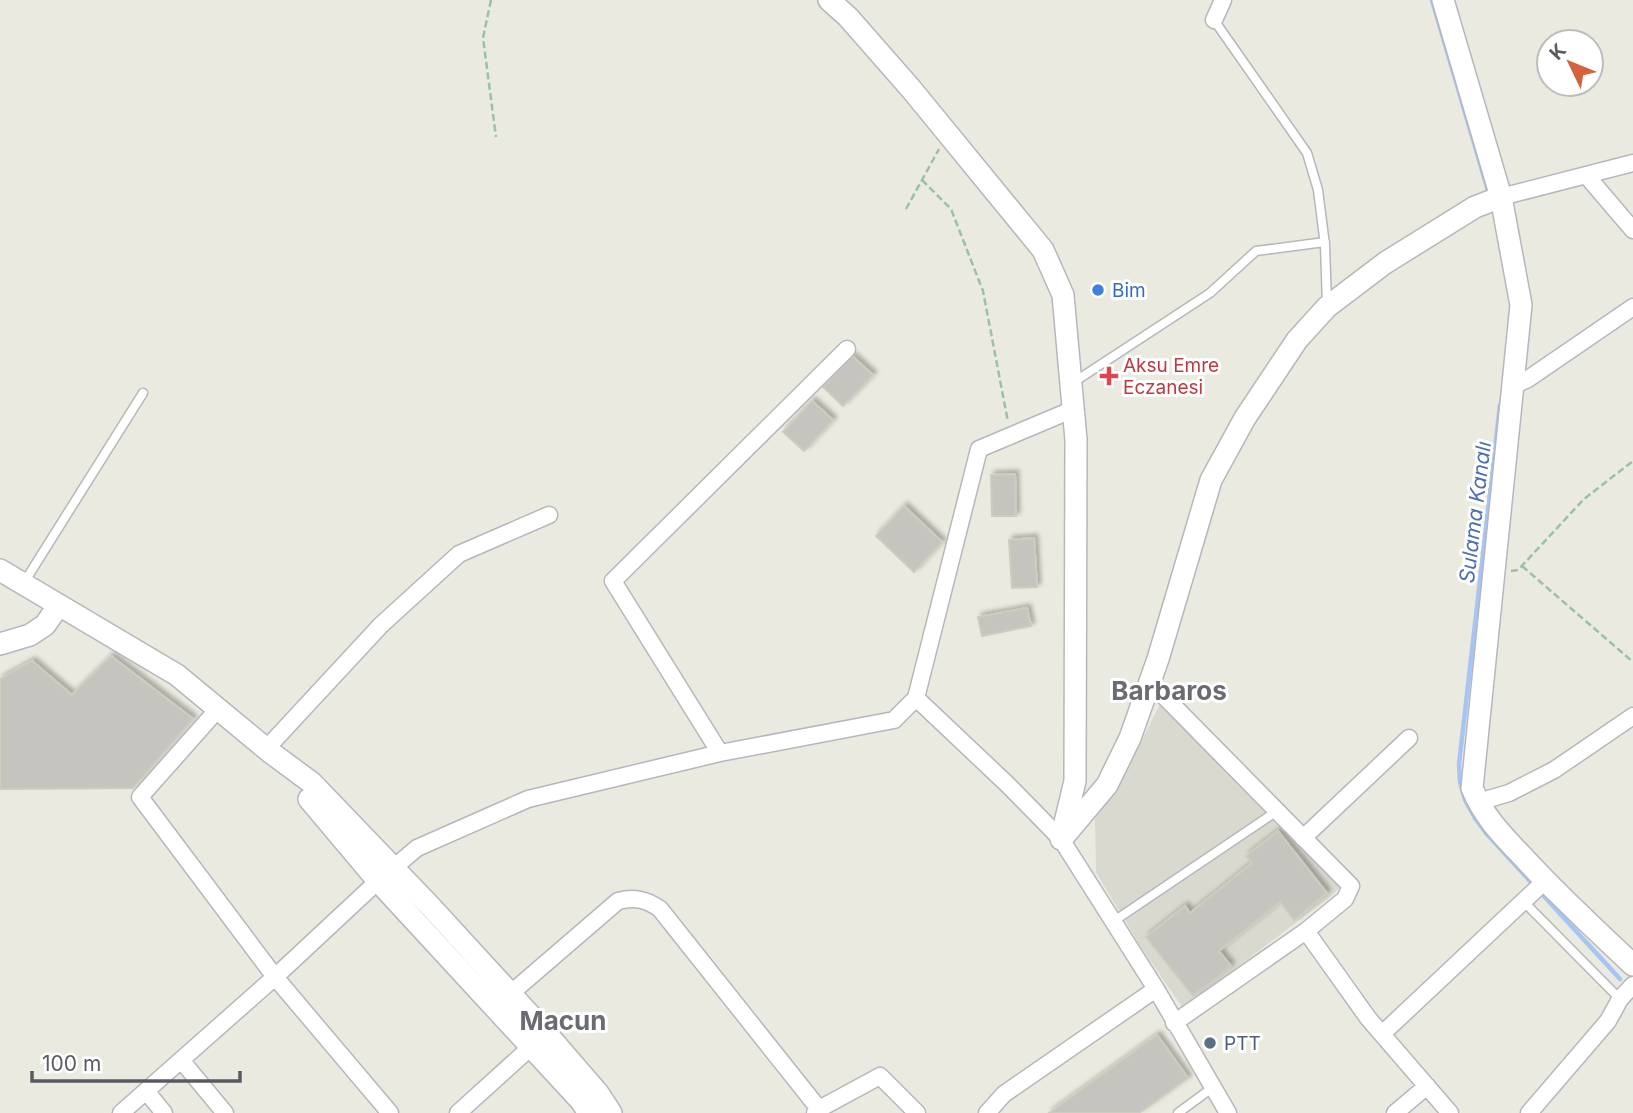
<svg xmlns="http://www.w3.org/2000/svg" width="1633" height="1113" font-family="Inter,sans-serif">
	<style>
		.education { fill: #dad9cf }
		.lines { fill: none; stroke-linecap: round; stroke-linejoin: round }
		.stream { stroke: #a6c5f5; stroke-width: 4.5 }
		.building { fill: #c6c4be; stroke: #ceccbf; stroke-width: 2; filter: url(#shadow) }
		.service-casing { stroke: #b6b7bc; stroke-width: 11 }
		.minor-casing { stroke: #b6b7bc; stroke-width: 19 }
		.tertiary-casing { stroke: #b6b7bc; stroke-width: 24 }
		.path { stroke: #9ac0ab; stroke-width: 2.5; stroke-dasharray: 7 3.5; stroke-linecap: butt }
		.service { stroke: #fff; stroke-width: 8 }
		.minor { stroke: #fff; stroke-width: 16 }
		.tertiary { stroke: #fff; stroke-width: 21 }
		.shop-dot { fill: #3f7fe0; stroke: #fff; stroke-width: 2.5 }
		.health-dot { fill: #e0444e; stroke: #fff; stroke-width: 2.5 }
		.service-dot { fill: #5c6f8a; stroke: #fff; stroke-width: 2.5 }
		.labels { text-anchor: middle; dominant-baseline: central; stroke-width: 6; stroke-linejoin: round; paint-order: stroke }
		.shop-label { font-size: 19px; fill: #366cbe; stroke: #fff; text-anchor: start }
		.health-label { font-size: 19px; fill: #be3a42; stroke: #fff; text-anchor: start }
		.service-label { font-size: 19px; fill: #4e5e75; stroke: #fff; text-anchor: start }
		.water-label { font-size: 21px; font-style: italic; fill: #4d6eb4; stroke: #fff }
		.district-label { font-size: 26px; font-weight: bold; fill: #6a6c71; stroke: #fff }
	</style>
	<defs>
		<filter id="shadow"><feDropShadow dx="3.5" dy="-3.5" stdDeviation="2" flood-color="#0004"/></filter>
	</defs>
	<rect width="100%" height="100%" fill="#eaeae0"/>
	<path class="education" d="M1160,704l180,183 -10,10 -147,111 -41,-59 -46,-77 -1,-53 43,-71z"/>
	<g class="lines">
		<path class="stream" d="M1432,0l57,194
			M1500,405l-41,359 1,18 5,18 10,18 11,15 134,146"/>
	</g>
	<path class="building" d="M852,356l21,19 -30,31 -20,-19z
		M812,401l21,19 -29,31 -21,-19z
		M1015,474l1,42h-24l-1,-41z
		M904,506l38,36 -28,30 -38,-36z
		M1034,538l3,49 -25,1 -3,-48z
		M1027,608l4,18 -49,10 -4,-19z
		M111,656l82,63 -60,69 -133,1v-110l32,-18 40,34z
		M1278,831l49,62 -33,27 -14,-18 -61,49 12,15 -38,30 -47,-59 39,-31 5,7 62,-50 -6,-7z
		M1157,1035l31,43 -49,35h-90z"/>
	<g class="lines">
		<defs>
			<path id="service" d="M1214,20l93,133 11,37 7,55 2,59
				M1074,382l136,-89 46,-42 69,-9
				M25,581l118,-188
				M1524,902l96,97
				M1114,921l163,-110
				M1178,1113l34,-25"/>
			<path id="minor" d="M1214,20l9,-20
				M1586,175l47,55
				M1501,197l132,-34
				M1513,386l15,-7 105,-72
				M1074,409l-95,40 -63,249 92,87 53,54 95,150 72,124
				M1150,682l201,204 -6,13 -39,32
				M218,709l-78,88 135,180 115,136
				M266,749l115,-124 78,-71 90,-39
				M720,753l-107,-172 234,-232
				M1478,802l31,-9 45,-23 79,-54
				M1303,838l106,-100
				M510,994l108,-93c16,-4 28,-2 42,8l159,200
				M1174,1023l132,-92 62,87 82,95
				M1382,1034l163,-153
				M181,1060l44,53
				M146,1091l18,22
				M121,1113l154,-136 103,-96 39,-33 111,-49 192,-46 174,-33 22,-22
				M458,1113l74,-67
				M815,1113l4,-4 61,-33 37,37
				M987,1113l17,-19 152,-105
				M1395,1113l32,-27
				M1529,1113l79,-92 12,-22 13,-14"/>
			<path id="tertiary" d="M829,0l19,17 64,73 131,160 20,45 13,145 -1,341 -14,58
				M1443,0l58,197 20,108 -49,483c11,28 31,48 52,70 34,37 72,72 109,107
				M0,570l177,105 93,77 42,31 119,124 110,120 57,66 13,20
				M0,644l30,-9 15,-10 14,-20
				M309,799l69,82 203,220 8,12
				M1065,835l42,-50 23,-47 28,-79 53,-179 34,-62 52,-78 30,-33 58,-44 90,-56 26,-10"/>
		</defs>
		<use href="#service" class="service-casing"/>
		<use href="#minor" class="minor-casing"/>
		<use href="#tertiary" class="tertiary-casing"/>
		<path class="path" d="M491,0l-8,38 13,99
			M922,180l29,29 32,82 25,131
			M906,209l33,-60
			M1522,566l111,96
			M1511,571l7,-1 66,-71 49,-38"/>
		<use href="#service" class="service"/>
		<use href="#minor" class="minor"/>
		<use href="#tertiary" class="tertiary"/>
	</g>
	<circle class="shop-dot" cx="1098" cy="290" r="7"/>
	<path class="health-dot" d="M1105.5 365.5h7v7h7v7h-7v7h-7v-7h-7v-7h7z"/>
	<circle class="service-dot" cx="1210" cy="1043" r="7"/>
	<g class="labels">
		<g class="shop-label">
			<text x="1112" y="290">Bim</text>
		</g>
		<g class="health-label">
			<text x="1123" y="365">Aksu Emre<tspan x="1123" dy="22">Eczanesi</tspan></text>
		</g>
		<g class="service-label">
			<text x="1224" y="1043">PTT</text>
		</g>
		<g class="water-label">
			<text transform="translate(1475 512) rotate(-83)">Sulama Kanalı</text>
		</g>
		<g class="district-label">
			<text x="1169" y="690">Barbaros</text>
			<text x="563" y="1020">Macun</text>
		</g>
	</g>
	<g transform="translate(1570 63) rotate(313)"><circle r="33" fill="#ffffff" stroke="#bdbdbf" stroke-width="2"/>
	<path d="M0-5L12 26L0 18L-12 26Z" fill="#d4623c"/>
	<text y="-10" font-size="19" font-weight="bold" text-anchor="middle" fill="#595b60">K</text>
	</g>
	<path d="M32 1071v10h208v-10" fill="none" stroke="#595b60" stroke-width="3.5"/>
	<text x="42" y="1071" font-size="21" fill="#595b60" stroke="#ffffff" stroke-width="5" paint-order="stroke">100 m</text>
</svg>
